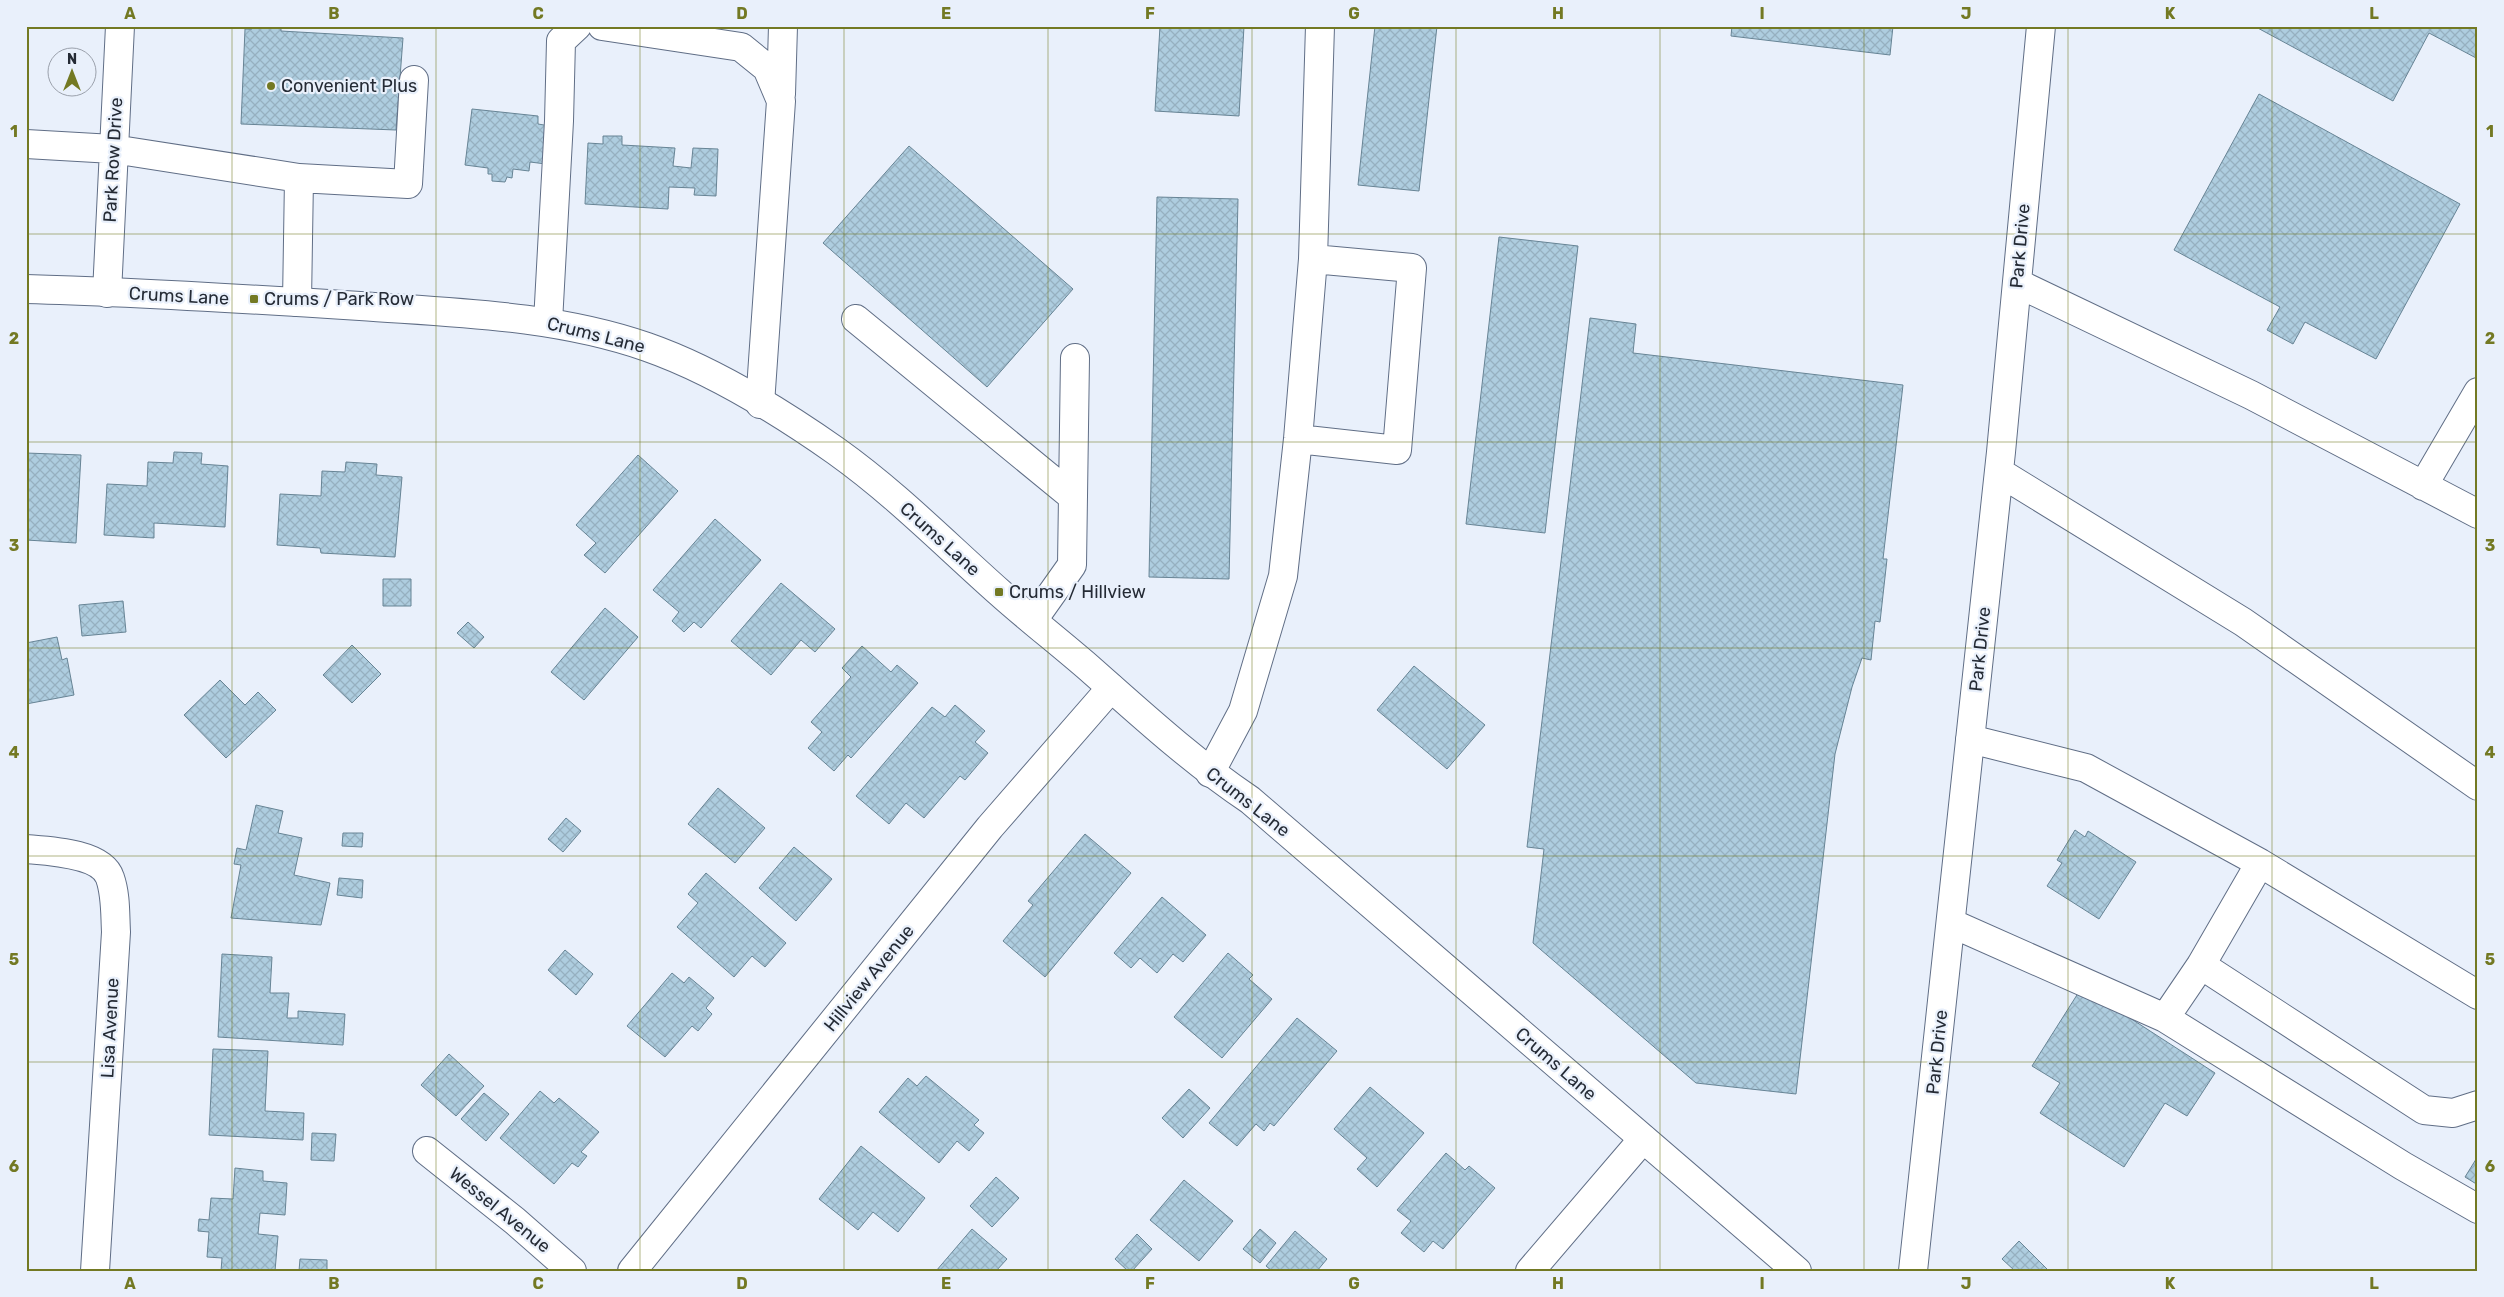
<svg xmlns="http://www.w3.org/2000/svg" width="2504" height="1297" font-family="Rubik,sans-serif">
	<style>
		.building { fill: url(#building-cross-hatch); stroke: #678495 }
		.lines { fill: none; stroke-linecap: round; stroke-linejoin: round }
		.minor-casing { stroke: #606e86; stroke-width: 30 }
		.major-casing { stroke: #606e86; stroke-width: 30 }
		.minor { stroke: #fff; stroke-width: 28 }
		.major { stroke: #fff; stroke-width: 28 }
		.grid { fill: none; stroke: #737923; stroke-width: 1; stroke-opacity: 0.55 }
		.poi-dot { fill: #737923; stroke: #e9f0fb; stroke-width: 2 }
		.labels { text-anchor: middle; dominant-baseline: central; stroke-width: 4.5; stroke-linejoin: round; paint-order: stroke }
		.poi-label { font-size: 18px; fill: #252b35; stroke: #e9f0fb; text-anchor: start }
		.street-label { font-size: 18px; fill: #252b35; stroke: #e9f0fb }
		.neatline { fill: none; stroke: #737923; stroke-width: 2 }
		.grid-label { font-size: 16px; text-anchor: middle; font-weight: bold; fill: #737923 }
	</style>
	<defs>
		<pattern id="building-cross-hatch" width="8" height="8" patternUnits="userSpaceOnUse" patternTransform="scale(1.25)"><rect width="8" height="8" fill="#aecddf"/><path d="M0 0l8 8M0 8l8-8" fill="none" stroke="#96b0c0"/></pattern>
	</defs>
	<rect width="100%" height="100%" fill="#e9f0fb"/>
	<path class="building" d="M252,26h29v5l122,7 -7,92 -155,-6 4,-95h7z
		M1160,26h84l-5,90 -84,-5z
		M1375,26h62l-18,165 -61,-6z
		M1732,26h161l-3,29 -159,-19z
		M2254,26h224v33l-49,-26 -36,68z
		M2259,94l201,110 -84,155 -71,-37 -12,22 -26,-14 13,-23 -106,-57z
		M472,109l66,7v8l12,2 -4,38 -16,-2 -1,9 -16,-2 -1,9 -5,-1 -2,5 -13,-1v-7h-4v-6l-23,-3z
		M603,136h19v9l53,3 -2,18 18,2 2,-20 25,1 -2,47 -22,-1 1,-7 -26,-1 -1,22 -83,-5 3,-61 15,1z
		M909,146l164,143 -86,98 -164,-144z
		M1157,197l81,2 -9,380 -80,-2z
		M1499,237l79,9 -33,287 -79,-9z
		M1590,318l46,6 -3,29 270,32 -20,174h4l-7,63 -5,-1 -4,39 -9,-2 -10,29 -17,67 -39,340 -100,-11 -163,-140 11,-94 -17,-2z
		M174,452l28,1 -1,11 27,2 -3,61 -71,-4v15l-50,-3 3,-51 40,2 1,-24 25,1z
		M26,453l55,2 -5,88 -50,-3z
		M638,455l40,36 -73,82 -21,-18 12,-12 -20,-18z
		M346,462l31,2 -1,11 26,2 -7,80 -74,-4 -1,-5 -43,-3 3,-51 41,2 1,-25 23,1z
		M715,519l46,41 -60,68 -7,-6 -10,10 -12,-11 7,-9 -26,-22z
		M383,579h28v27h-28z
		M781,583l54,46 -20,23 -14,-12 -30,35 -40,-34z
		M123,601l3,31 -44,4 -3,-31z
		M605,608l33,29 -54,63 -33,-28z
		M468,622l16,15 -10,11 -17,-15z
		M57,637l5,23 5,-2 7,37 -48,9v-61z
		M352,645l29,29 -29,29 -29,-28z
		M862,646l29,26 6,-7 21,18 -67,75 -3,-3 -14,16 -26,-23 14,-16 -11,-10 40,-45 -9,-9z
		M1414,666l71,59 -38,44 -70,-59z
		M220,680l25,25 13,-13 18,18 -50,48 -42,-43z
		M955,705l30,26 -10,11 13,11 -23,27 -5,-4 -36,42 -18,-15 -17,21 -33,-28 76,-89 13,10z
		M718,788l47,40 -30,35 -47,-39z
		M256,805l27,6 -5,22 24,5 -8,37 36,8 -9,42 -90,-7 10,-53 -7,-1 3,-16 9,2z
		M566,818l15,13 -18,21 -15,-13z
		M2075,830l10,7 3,-6 48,31 -37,57 -52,-33 15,-23 -5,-3z
		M343,833h20l-1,14 -20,-1z
		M1085,834l46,39 -86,104 -42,-36 30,-36 -5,-4z
		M794,847l38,32 -36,42 -37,-33z
		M706,873l80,70 -21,24 -13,-11 -18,21 -57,-50 21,-24 -10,-9z
		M339,878l24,2 -1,18 -25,-3z
		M1162,897l44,38 -23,27 -10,-8 -16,19 -17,-15 -9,10 -17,-15z
		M565,950l28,24 -17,21 -28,-25z
		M1228,953l25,22 -4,4 23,20 -50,59 -48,-41z
		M222,954l50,3 -2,36h19l-2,25h11v-7l47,3 -2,31 -125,-8z
		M672,973l12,10 5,-6 25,21 -8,10 6,6 -14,17 -6,-5 -27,31 -38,-31z
		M2082,987l133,86 -28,43 -22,-13 -41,64 -84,-54 20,-30 -28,-17z
		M1297,1018l40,33 -63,75 -4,-3 -6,8 -8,-7 -19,22 -28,-23z
		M213,1049l55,2 -3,60 39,2 -1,27 -94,-5z
		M449,1054l35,32 -28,30 -35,-31z
		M926,1076l53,44 -5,5 10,8 -15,18 -12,-10 -18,22 -60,-51 29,-34 9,8z
		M1370,1087l54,46 -47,54 -20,-18 10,-11 -33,-29z
		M1189,1089l21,19 -27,30 -21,-20z
		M540,1091l14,12 5,-5 40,34 -18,20 6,4 -9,11 -6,-4 -18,21 -54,-46z
		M484,1093l25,21 -23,27 -25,-22z
		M312,1133l24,1 -2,27 -23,-1z
		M861,1146l64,52 -27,34 -25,-20 -15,18 -39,-31z
		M1446,1153l19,17 4,-4 26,22 -52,61 -10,-8 -9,11 -23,-19 10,-12 -14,-11z
		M2478,1156v29l-13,-8z
		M235,1168l28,3v10l24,2 -2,32 -25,-2 -2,21 20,2 -3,35h-54l1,-13 -15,-1 2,-25 -11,-1 1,-12 10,1 2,-22 22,1z
		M996,1177l23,21 -27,29 -22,-21z
		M1184,1180l49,41 -34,40 -49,-41z
		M972,1229l35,30 -11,12h-60z
		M1260,1229l16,14 -16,20 -17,-14z
		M1295,1231l32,28 -10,12h-45l-6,-5z
		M1137,1234l15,15 -20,22h-4l-13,-12z
		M2019,1241l29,29 -1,1h-32l-13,-12z
		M300,1259l27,1v11h-28z"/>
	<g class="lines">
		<defs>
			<path id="minor" d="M602,26l139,21 26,21 14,33 -21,303
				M781,94l2,-68
				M26,144l87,5 186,29
				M2017,283l234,112 227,119
				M107,293l13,-267
				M297,302l2,-124 109,6 6,-104
				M856,319l217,178
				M548,322l11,-201 2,-80 16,-15
				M1298,439l99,11 15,-182 -99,-9
				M1999,472l244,150 235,164
				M2423,486l55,-94
				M1033,620l39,-55 3,-207
				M1970,739l116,29 174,95 218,132
				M1210,773l33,-62 40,-135 15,-137 15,-180 7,-233
				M26,849c23,2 76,4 84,29 6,17 5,36 6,54l-21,339
				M1951,923l214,95 36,-53 59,-102
				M2201,965l223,145 29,3 25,-8
				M2165,1018l238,148 75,43
				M427,1151l88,70 57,50
				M632,1271l358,-444 121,-139
				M1530,1271l113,-132
				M1913,1271l88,-819 40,-426"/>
			<path id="major" d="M26,289c111,3 223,10 334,17 97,7 195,9 287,41 66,23 132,64 189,104 59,42 109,93 163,141 29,26 60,50 90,76 52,46 103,93 161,132l547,471"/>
		</defs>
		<use href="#minor" class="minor-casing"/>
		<use href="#major" class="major-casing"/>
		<use href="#minor" class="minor"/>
		<use href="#major" class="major"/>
	</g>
	<path class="grid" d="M232,26v1245M436,26v1245M640,26v1245M844,26v1245M1048,26v1245M1252,26v1245M1456,26v1245M1660,26v1245M1864,26v1245M2068,26v1245M2272,26v1245M26,234h2452M26,442h2452M26,648h2452M26,856h2452M26,1062h2452"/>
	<g class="poi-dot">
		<circle cx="271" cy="86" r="5"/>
		<rect x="249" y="294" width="10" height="10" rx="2.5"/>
		<rect x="994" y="587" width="10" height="10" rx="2.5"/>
	</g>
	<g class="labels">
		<g class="poi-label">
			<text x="281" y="86">Convenient Plus</text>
			<text x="264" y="299">Crums / Park Row</text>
			<text x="1009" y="592">Crums / Hillview</text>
		</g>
		<g class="street-label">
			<text transform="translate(113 160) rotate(-87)">Park Row Drive</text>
			<text transform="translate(2020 246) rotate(-85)">Park Drive</text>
			<text transform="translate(179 296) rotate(3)">Crums Lane</text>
			<text transform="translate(596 335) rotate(14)">Crums Lane</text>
			<text transform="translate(940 539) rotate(42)">Crums Lane</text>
			<text transform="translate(1980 649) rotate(-84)">Park Drive</text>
			<text transform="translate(1248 802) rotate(38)">Crums Lane</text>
			<text transform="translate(869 978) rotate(-51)">Hillview Avenue</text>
			<text transform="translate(110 1028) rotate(-87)">Lisa Avenue</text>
			<text transform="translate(1937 1052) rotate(-84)">Park Drive</text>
			<text transform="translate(1556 1064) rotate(41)">Crums Lane</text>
			<text transform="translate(500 1210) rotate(39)">Wessel Avenue</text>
		</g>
	</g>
	<rect width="2504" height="1297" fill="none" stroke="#e9f0fb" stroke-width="55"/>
	<g transform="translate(72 72)"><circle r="24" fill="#e9f0fb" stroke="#9ba1ac"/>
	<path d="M0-4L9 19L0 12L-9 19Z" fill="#737923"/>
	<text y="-8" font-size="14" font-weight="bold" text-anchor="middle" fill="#252b35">N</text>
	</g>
	<rect x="28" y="28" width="2448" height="1242" class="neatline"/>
	<g class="grid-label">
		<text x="130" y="19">A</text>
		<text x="334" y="19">B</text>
		<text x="538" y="19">C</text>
		<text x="742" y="19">D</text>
		<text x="946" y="19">E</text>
		<text x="1150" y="19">F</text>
		<text x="1354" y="19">G</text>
		<text x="1558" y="19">H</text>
		<text x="1762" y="19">I</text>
		<text x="1966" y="19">J</text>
		<text x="2170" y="19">K</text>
		<text x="2374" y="19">L</text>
		<text x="14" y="137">1</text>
		<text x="2490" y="137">1</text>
		<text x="14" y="344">2</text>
		<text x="2490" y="344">2</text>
		<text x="14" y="551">3</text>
		<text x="2490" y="551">3</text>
		<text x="14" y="758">4</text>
		<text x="2490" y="758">4</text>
		<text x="14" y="965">5</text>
		<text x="2490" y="965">5</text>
		<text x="14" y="1172">6</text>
		<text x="2490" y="1172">6</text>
		<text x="130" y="1289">A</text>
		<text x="334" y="1289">B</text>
		<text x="538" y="1289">C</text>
		<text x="742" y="1289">D</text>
		<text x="946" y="1289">E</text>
		<text x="1150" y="1289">F</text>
		<text x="1354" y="1289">G</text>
		<text x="1558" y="1289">H</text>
		<text x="1762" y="1289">I</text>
		<text x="1966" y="1289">J</text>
		<text x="2170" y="1289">K</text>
		<text x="2374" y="1289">L</text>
	</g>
</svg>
